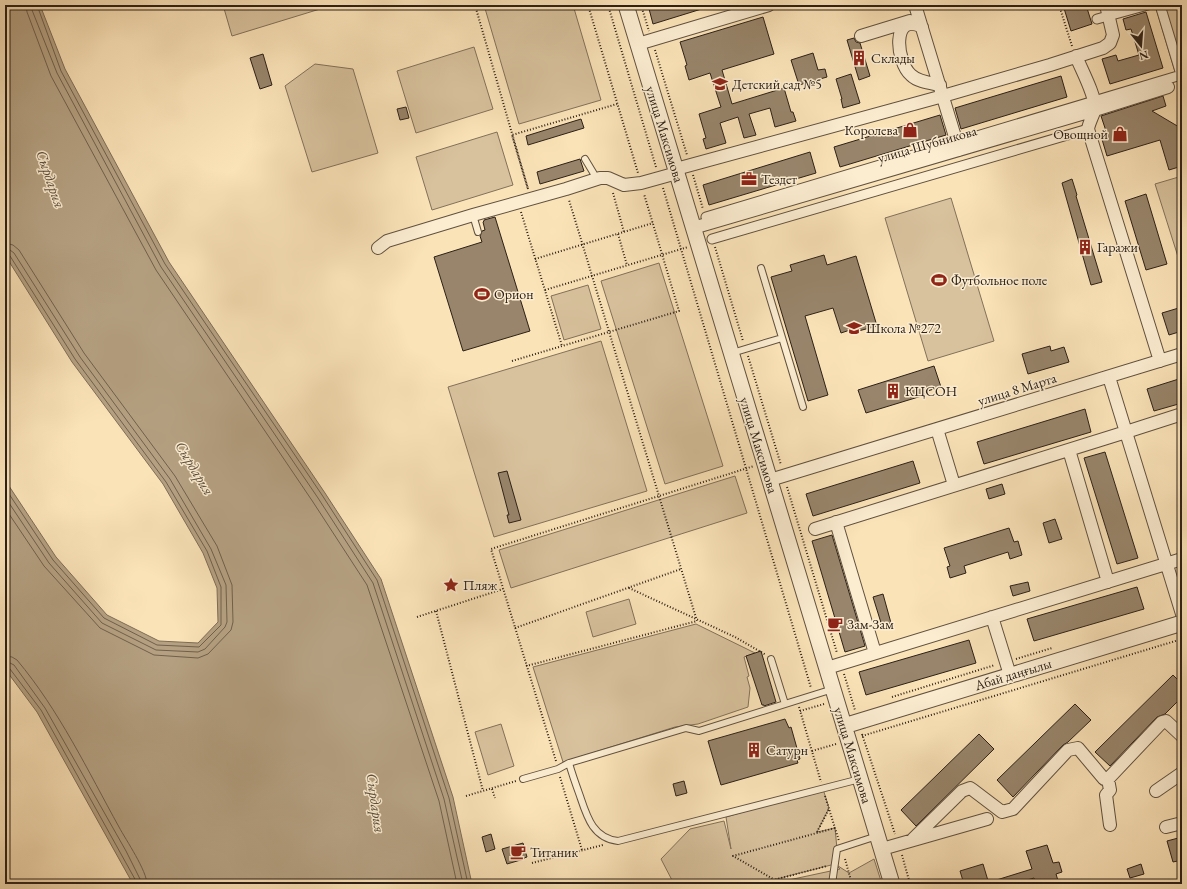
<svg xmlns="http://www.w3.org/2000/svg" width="1187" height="889" font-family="'EB Garamond',serif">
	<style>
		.green { fill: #d8c29d; stroke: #82715a }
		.water { fill: #b5a182; stroke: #7e6d58 }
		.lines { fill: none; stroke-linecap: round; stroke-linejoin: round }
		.shore { stroke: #70604d; stroke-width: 1 }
		.building { fill: #98856b; stroke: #2c2018 }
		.service-casing { stroke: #605140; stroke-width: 8 }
		.pedestrian-casing { stroke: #605140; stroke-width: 11 }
		.minor-casing { stroke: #605140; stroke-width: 14 }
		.tertiary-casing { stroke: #605140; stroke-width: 17 }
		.path { stroke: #2c2018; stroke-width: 2; stroke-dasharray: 1 2; stroke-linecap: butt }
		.service { stroke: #fcedd1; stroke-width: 6 }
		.pedestrian { stroke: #fcedd1; stroke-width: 9 }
		.minor { stroke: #fcedd1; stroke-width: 12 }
		.tertiary { stroke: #fcedd1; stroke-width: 15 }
		.labels { text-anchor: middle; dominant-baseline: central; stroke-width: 3; stroke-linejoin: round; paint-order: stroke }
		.poi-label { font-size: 14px; fill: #2c2018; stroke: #fcedd1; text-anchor: start }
		.street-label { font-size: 14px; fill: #2c2018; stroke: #fcedd1 }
		.water-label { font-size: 15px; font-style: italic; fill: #5c4d3d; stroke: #fcedd1 }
	</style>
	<rect width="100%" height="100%" fill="#fbe3b8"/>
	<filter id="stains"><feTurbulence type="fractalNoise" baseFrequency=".005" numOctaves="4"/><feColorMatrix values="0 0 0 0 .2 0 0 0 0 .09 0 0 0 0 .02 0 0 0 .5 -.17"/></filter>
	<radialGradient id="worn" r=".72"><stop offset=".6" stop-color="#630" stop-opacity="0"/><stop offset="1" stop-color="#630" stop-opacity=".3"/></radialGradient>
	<path class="green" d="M223,5h110l-101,31z
		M484,5h89l28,95 -82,24z
		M1155,5h27v90z
		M474,47l19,62 -77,24 -19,-62z
		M315,64l38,5 25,84 -66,19 -27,-86z
		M497,132l16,53 -81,25 -16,-53z
		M1182,176v86l-2,1 -25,-79z
		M951,198l43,143 -66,20 -43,-143z
		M659,263l64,203 -58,18 -64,-203z
		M588,285l13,44 -37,11 -13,-44z
		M601,341l46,150 -153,46 -46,-150z
		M735,476l12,37 -236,75 -12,-38z
		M629,599l7,25 -43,13 -7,-25z
		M696,624l59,29 -11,4 5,19 -2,1 3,11 -2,19 -50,17 -23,3 -112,35 -30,-95z
		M501,724l13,42 -26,9 -13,-43z
		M823,789l6,19 -12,24 18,-4 2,21 -2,15 14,9 25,-14 8,25h-112l70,-15 -5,-5 -78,20h-83l-13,-25 29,-30 34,-8 7,28 -5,-32z"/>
	<path class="water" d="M5,5h35l25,64 104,193 156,231 56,86 72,218 19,87h-339l-96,-172 -32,-43v-189l51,77 51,58 52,26 39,2 20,-21 -1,-34 -14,-35 -40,-69 -91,-122 -67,-107z"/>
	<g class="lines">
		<path class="shore" d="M26,5l1,7 24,64 105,194 157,232 54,83 72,216 18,83
			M32,5v5l25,63 104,194 157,231 55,85 71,216 19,85
			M37,5l24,66 104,193 157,231 55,85 72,218 19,86
			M5,243l8,2 6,5 65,103 91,123 42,70 15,39 1,37 -2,8 -23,24 -10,4 -44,-3 -54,-27 -56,-62 -39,-58
			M5,249l5,1 4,3 66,104 90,122 41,70 15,36 1,37 -2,5 -20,22 -7,3 -42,-2 -54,-27 -53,-60 -44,-66
			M5,254l5,2 65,103 91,123 41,69 14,36v38l-22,22 -42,-2 -53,-27 -51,-58 -48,-72
			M5,656l7,1 5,3c42,50 71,111 102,167 7,13 28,44 28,57
			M5,662l5,1 4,2 31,43 81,143 14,28 1,5
			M5,667l5,2 31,41 95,171v3"/>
	</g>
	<path class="building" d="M648,5h60v2l-55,17z
		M1063,5h23l6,19 -21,7z
		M1146,12l17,56 -53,16 -8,-25 14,-4 2,6 21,-6 -8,-26 -5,1 -3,-11z
		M763,17l11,37 -52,16 10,34 52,-16 7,24h2l3,9 -21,6 -5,-19 -21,6 7,21 -12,3 -6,-21 -18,6 6,20 -20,6 -3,-10 3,-1 -7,-24 22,-7 -11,-34 -21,7 -4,-14 2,-1 -7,-23z
		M854,38l2,4 4,1 10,33 -11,4 -12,-40z
		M813,53l5,17 7,-1 2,8 -28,8 -8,-25z
		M263,54l9,31 -12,4 -10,-31z
		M851,74l9,29 -17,5 -2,-9h1l-6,-20z
		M1061,76l6,21 -106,32 -6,-21z
		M1163,96l3,10 -14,5 27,16 3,8v31l-13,4 -9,-30 -53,16 -6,-20 6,-2 -6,-18z
		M406,107l3,11 -9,2 -3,-11z
		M940,115l6,20 -106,32 -6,-20z
		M581,119l3,9 -56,17 -2,-9z
		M810,152l6,21 -107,32 -6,-20z
		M580,159l4,12 -44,13 -3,-12z
		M1072,179l5,16 -1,1 26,86 -11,3 -29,-102z
		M1146,194l21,70 -21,6 -21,-69z
		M495,217l35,114 -67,20 -29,-94 48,-15 -2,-6 2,-5 3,-1 -2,-8 1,-1v-1z
		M824,255l3,10 29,-9 21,70 -26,7 -1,-3 -9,3 -8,-25 -28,8 23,79 -20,6 -37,-124 21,-6 -2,-6z
		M1182,307v24l-13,4 -7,-22z
		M1050,346l1,5 13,-4 5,15 -41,12 -6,-20z
		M934,366l7,21 -17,5 1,3 -59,18 -8,-23z
		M1182,378v25l-28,8 -7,-22z
		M1085,409l6,23 -107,32 -7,-22z
		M1105,452l33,106 -21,6 -33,-106z
		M913,461l7,22 -107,33 -7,-22z
		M507,471l14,49 -12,3 -2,-8h2l-11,-42z
		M1002,484l3,10 -16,5 -3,-10z
		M1055,519l7,20 -13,4 -6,-20z
		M1009,528l5,14 4,-1 4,14 -12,4 -2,-7 -44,14 2,7 -16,5 -3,-11 3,-1 -6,-18z
		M832,535l33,111 -20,6 -33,-111z
		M1028,582l2,9 -17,5 -3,-10z
		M1137,587l7,22 -110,32 -7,-22z
		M883,594l8,29 -9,3 -9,-29z
		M969,640l7,23 -110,32 -7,-23z
		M761,651l15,51 -12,4v-1h-2l-16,-49z
		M1173,675l9,9v13l-17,17 -8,3 -47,49 -15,-14z
		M1075,704l16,16 -23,22 -5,3 -50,52 -16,-17z
		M785,719l4,9 2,-1 9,32 -3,1 1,3 -77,22 -13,-44z
		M979,734l15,15 -78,77 -15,-16z
		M684,781l3,12 -11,3 -3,-12z
		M491,834l4,15 -9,3 -4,-15z
		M1182,837v23l-9,2 -6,-21z
		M523,843l4,14 -3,1v1l-17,5 -5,-15z
		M1047,845l6,18 6,-1 3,10 -6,2 3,10h-23l-2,-6 -20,6h-24v-2l42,-13 -6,-18z
		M983,864l6,20h-25l-4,-13z
		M1141,864l3,10 -14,4 -3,-9z"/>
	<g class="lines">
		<defs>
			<path id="service" d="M585,159l12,20
				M473,215l5,17
				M761,268l42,139
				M732,353l50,-15
				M771,659l14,45
				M569,763c3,11 7,22 11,33 7,21 13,42 38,45l242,-62
				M523,779l35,-10 11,-6 117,-35 13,3 134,-42
				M832,884l5,-35 40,-13"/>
			<path id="pedestrian" d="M1160,5l22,73
				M1097,19l51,-14
				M706,217l475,-142
				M712,239l376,-110"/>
			<path id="minor" d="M915,5l44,145
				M922,27c-31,-16 -26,35 -11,48 7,7 19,8 29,10
				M861,36l49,-15
				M638,44l131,-39
				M1076,56c5,13 19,38 19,52 0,4 -6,14 -7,21l72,232
				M676,169l267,-73 107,-31 53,-17 7,-5 3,-8 -7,-30
				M693,228l402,-118 73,-23
				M378,248l9,-7 86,-26 93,-26 34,-11h8l16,7 17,-2 36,-10
				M1109,377l73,237
				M937,429l17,56
				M1069,450l39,132
				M770,480l412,-126
				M836,522l39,131
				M815,529l311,-97 56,-18
				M992,617l18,58
				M827,668l355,-109
				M1108,779l2,11 -4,5 4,30
				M1156,791l26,-18
				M1166,827l16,-4
				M913,839l49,-48 8,-3 3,2 29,22 11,-3 55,-59 10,-2 26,31h4l54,-57 4,-1 16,15
				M882,849l105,-30"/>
			<path id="tertiary" d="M626,5l266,879
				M844,726l338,-103"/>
		</defs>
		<use href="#service" class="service-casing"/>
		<use href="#pedestrian" class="pedestrian-casing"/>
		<use href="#minor" class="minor-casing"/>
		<use href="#tertiary" class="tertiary-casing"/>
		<path class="path" d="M475,5l53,184
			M588,5l50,168
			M608,5l48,162
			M641,5l8,26
			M1059,5l13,41
			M655,50l32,105
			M693,175l10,34
			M663,188l148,500
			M528,189l-16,-54 105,-31
			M613,193l11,39
			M521,212l41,134
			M618,234l9,31
			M715,247l28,94
			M535,259l118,-36
			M545,290l143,-43
			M748,356l33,109
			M512,361l167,-50 -35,-117
			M787,487l50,166
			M629,588l106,49 31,18
			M436,611l47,180
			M417,617l86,-28
			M515,628l166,-59
			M1016,659l36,-11
			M526,666l171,-45 -128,-421
			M844,674l11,36
			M892,697l103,-32
			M799,707l22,75
			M800,711l24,-7
			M862,734l33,100
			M862,736l320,-97
			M812,751l24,-7
			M556,761l-65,-212 263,-83
			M560,777l22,73
			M492,789l3,9
			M466,796l50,-15
			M825,796l14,45
			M817,832l12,-23
			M902,855l8,29
			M845,859l7,25
			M532,863l71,-18
			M775,880l-42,-24 102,-28
			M758,884l69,-18"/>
		<use href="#service" class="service"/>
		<use href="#pedestrian" class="pedestrian"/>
		<use href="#minor" class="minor"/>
		<use href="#tertiary" class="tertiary"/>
	</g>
	<defs>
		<symbol id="building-bare" viewBox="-9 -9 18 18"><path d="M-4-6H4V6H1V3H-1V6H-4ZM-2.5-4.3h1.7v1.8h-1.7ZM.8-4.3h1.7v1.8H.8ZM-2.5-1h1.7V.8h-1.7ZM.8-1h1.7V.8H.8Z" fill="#8f2418" stroke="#fcedd1" stroke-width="2.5" paint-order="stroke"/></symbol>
		<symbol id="school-bare" viewBox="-9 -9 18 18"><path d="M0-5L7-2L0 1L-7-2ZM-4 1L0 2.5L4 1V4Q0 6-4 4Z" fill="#8f2418" stroke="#fcedd1" stroke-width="2.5" paint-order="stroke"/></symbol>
		<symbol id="shop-bare" viewBox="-9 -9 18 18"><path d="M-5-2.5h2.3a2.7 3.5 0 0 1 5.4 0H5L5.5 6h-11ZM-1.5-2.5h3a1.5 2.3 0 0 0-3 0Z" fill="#8f2418" stroke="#fcedd1" stroke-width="2.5" paint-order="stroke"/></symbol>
		<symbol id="office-bare" viewBox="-9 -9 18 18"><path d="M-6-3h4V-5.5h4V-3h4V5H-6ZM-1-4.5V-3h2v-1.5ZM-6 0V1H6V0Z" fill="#8f2418" stroke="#fcedd1" stroke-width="2.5" paint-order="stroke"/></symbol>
		<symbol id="stadium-bare" viewBox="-9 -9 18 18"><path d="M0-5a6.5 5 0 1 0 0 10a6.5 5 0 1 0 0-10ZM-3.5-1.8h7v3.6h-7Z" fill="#8f2418" stroke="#fcedd1" stroke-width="2.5" paint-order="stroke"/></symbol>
		<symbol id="sight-bare" viewBox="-9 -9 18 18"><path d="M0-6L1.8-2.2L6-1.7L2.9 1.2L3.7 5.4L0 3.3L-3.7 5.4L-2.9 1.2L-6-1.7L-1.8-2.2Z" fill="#8f2418" stroke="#fcedd1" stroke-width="2.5" paint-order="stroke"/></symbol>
		<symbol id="cafe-bare" viewBox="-9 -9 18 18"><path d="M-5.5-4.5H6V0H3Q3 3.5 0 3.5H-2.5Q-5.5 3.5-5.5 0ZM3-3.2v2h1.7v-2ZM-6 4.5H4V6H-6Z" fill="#8f2418" stroke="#fcedd1" stroke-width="2.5" paint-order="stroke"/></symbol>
	</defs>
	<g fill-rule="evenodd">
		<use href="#building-bare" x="848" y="47" width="22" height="22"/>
		<use href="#school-bare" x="709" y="73" width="22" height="22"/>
		<use href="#shop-bare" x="899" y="119" width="22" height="22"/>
		<use href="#shop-bare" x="1109" y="123" width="22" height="22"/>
		<use href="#office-bare" x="738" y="168" width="22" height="22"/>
		<use href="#building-bare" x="1074" y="236" width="22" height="22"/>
		<use href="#stadium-bare" x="928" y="269" width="22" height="22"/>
		<use href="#stadium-bare" x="471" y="283" width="22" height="22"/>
		<use href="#school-bare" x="843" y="317" width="22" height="22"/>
		<use href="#building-bare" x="882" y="380" width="22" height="22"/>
		<use href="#sight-bare" x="440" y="574" width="22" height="22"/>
		<use href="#cafe-bare" x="824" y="613" width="22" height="22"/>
		<use href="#building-bare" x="743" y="739" width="22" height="22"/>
		<use href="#cafe-bare" x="507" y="841" width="22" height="22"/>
	</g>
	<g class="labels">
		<g class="poi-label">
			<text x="871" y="58">Склады</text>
			<text x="732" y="84">Детский сад №5</text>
			<text x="898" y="130" text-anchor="end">Королева</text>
			<text x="1108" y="134" text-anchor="end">Овощной</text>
			<text x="761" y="179">Тездет</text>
			<text x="1097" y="247">Гаражи</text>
			<text x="951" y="280">Футбольное поле</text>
			<text x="494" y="294">Орион</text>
			<text x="866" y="328">Школа №272</text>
			<text x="905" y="391">КЦСОН</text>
			<text x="463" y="585">Пляж</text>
			<text x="847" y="624">Зам-Зам</text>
			<text x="766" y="750">Сатурн</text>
			<text x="530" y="852">Титаник</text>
		</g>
		<g class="street-label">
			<text transform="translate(665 134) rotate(73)">улица Максимова</text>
			<text transform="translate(927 144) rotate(-16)">улица Шубникова</text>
			<text transform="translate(1017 389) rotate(-17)">улица 8 Марта</text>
			<text transform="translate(759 445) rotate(73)">улица Максимова</text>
			<text transform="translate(1013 674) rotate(-17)">Абай даңғылы</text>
			<text transform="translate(853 755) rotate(73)">улица Максимова</text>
		</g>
		<g class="water-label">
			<text transform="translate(51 179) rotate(71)">Сырдария</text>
			<text transform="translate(195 468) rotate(59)">Сырдария</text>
			<text transform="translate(376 803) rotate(82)">Сырдария</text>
		</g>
	</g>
	<rect width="1187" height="889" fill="none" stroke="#fbe3b8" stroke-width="20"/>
	<rect x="6" y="6" width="1175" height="877" fill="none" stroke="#2c2018" stroke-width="2"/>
	<rect x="10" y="10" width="1167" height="869" fill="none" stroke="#2c2018"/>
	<g transform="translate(1141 46) rotate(163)" stroke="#fcedd1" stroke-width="3" paint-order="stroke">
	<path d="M0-3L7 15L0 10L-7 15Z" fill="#2c2018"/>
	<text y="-6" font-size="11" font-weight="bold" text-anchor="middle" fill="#2c2018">N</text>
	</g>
	<rect width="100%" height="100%" filter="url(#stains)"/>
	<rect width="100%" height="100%" fill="url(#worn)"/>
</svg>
